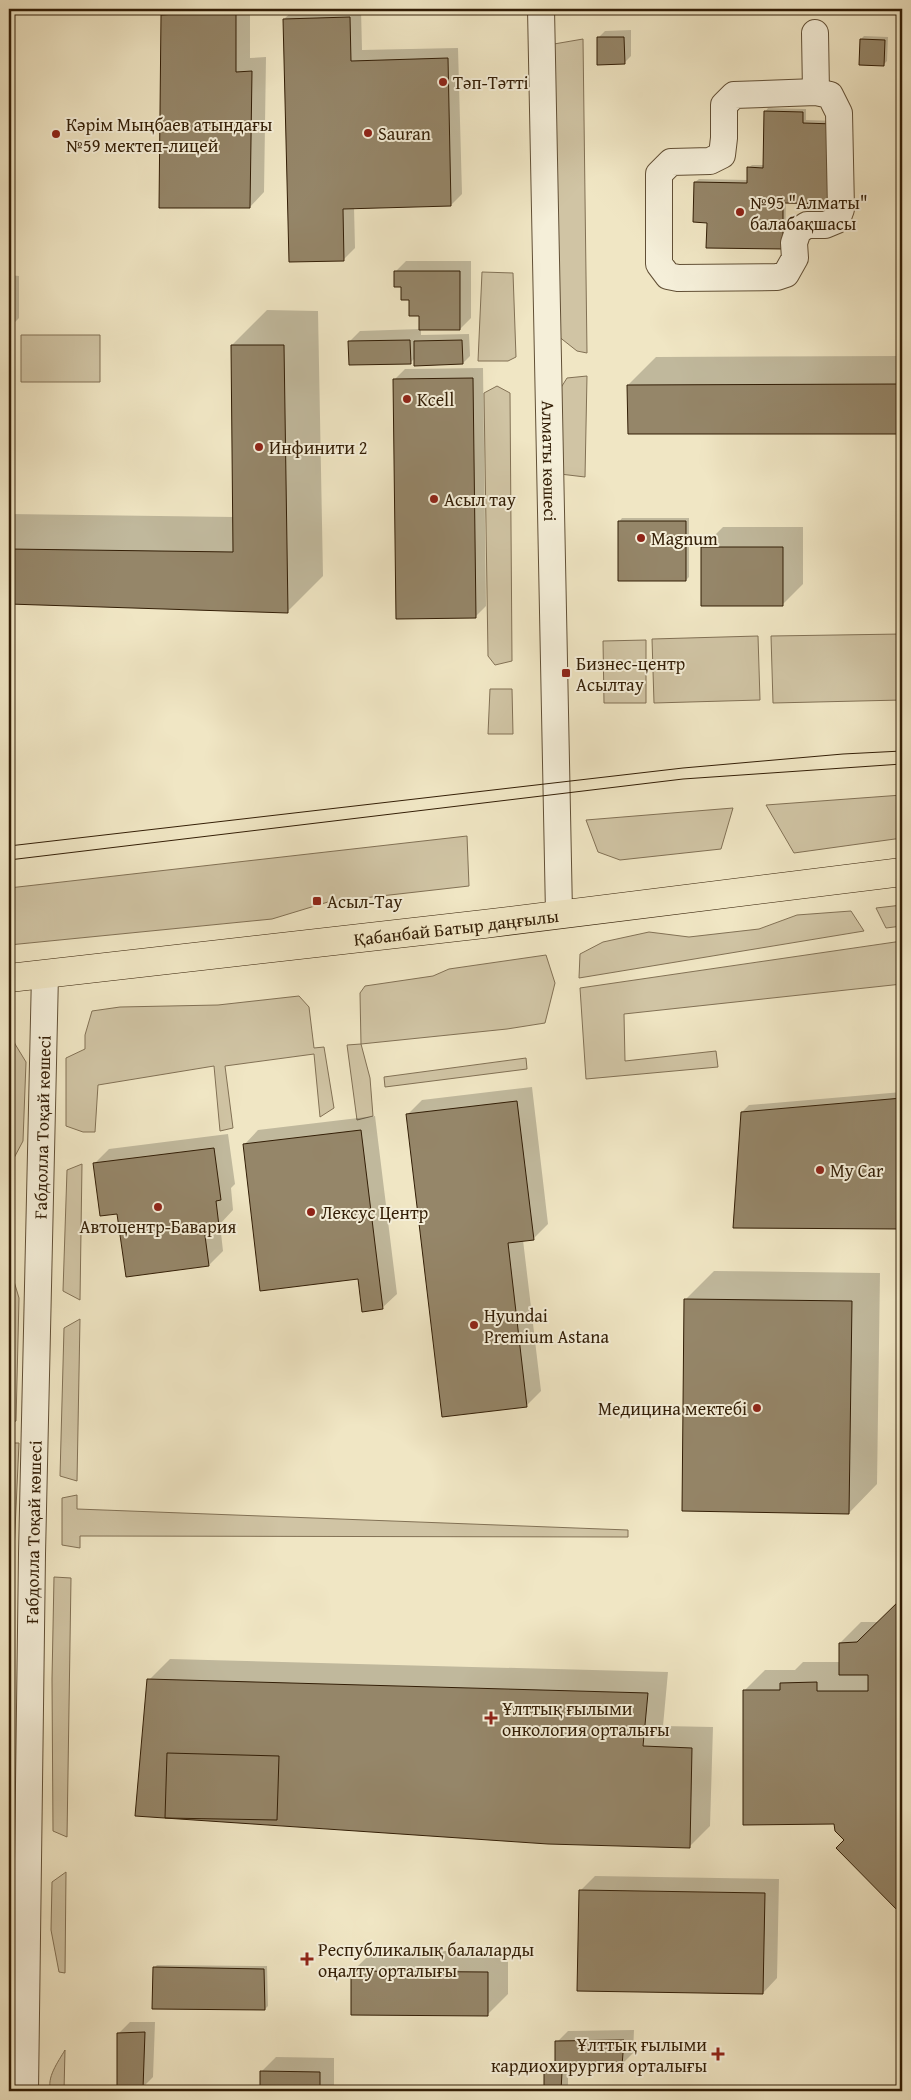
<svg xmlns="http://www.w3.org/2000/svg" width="911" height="2100" font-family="'Gentium Book Plus',serif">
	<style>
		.green { fill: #d0c4a4; stroke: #827155 }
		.shadow { fill: #0003 }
		.building { fill: #958669; stroke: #331e06 }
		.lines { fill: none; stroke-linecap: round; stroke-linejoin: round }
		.minor-casing { stroke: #625036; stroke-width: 28 }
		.major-casing { stroke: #331e06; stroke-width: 29 }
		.minor { stroke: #f5efd9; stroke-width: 26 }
		.major { stroke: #f0e6c4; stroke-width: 28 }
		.tram { stroke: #331e06; stroke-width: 1 }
		.poi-dot { fill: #8f2418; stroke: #f5efd9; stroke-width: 2 }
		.labels { text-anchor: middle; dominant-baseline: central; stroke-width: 4; stroke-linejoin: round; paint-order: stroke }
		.poi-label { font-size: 18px; fill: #331e06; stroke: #f5efd9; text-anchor: start }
		.street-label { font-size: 18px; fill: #331e06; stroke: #f5efd9 }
	</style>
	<rect width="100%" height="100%" fill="#f0e6c4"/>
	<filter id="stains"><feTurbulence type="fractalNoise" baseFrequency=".004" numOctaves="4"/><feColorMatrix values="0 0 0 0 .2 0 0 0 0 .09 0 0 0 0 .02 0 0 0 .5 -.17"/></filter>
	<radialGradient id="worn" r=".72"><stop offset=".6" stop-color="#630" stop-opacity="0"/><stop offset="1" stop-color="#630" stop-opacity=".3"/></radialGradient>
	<path class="green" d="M583,39l4,314 -10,-2 -19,-15 -4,-292z
		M482,272l31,1 3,84 -8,4h-30z
		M21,335h79v47h-79z
		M587,376l-2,101 -25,-3 -3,-80 10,-16z
		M497,386l13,7 2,268 -17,4 -7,-9 -4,-263z
		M902,634v66l-129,3 -2,-67z
		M758,636l2,64 -106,3 -2,-64z
		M646,640v63h-42l-1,-62z
		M490,689h22l1,45h-25z
		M902,795v43l-108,15 -28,-48z
		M733,808l-12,41 -101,11 -22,-8 -12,-32z
		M467,836l2,50 -141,16 -56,17 -263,26v-57z
		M902,905v21l-16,2 -10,-20z
		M851,911l13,20 -285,47 1,-24 23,-12 46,-10 40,5 70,-8 38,-14z
		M902,941v43l-278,30 1,47 91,-10 2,16 -132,12 -6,-91z
		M546,955l9,28 -10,40 -38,6 -146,15 9,34 3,38 -16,4 -10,-75 14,-1 -1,-51 5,-7 68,-10 16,-7z
		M299,996l10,11 5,41 10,-1 10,61 -14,9 -6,-63 -89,12 8,62 -13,3 -6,-65 -116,19 -3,47h-12l-17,-6v-68l19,-9v-14l7,-24 28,-4 98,-2z
		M9,1023l6,21 11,18 -3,79 -9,17 -2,122 1,-2 6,20 -3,123 -7,2z
		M526,1058l1,11 -142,18 -1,-10z
		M82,1164l-2,136 -17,-9 4,-121z
		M80,1319l-3,162 -17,-5 4,-148z
		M9,1443h10l-6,131h-4z
		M77,1495v14l551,21v7l-548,-1v12l-18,-3v-47z
		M54,1577l17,1 -4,259 -14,-6 -1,-152z
		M66,1872l-1,101 -6,-1 -8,-42 1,-48z
		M65,2050l-1,41h-13c-5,-13 7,-29 14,-41z"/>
	<path class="shadow" d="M169,9h81v49l16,-1 -2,135 -14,15 -87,-192z
		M295,9h66l1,41 96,-2 4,146 -11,11 -97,2 1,41 -11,11 -60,-240z
		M631,30v26l-7,7 -26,-25 7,-7z
		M864,36l24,1 -1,24 -3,3 -23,-25z
		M768,108l38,1v11l32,1 -52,81 -1,43 -77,-24 -13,-39 4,-3 49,1v-12l4,-3h12l1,-53z
		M406,261h65v57l-11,11h-39v6l48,-1 1,22 -7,7 -48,-5 -4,4 -62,-20 11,-11 60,-2v-14l-25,-43z
		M9,275l10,1v42l-10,10z
		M267,310l51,1 5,265 -35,35 -279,-8v-89l225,3 -2,-172z
		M902,356v76l-273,1 -1,-48 28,-28z
		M483,368l3,238 -11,11 -81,-237 11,-11z
		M622,518h67v59l-3,3 -67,-58z
		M723,527h80v57l-21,21 -80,-57z
		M532,1087l16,137 -15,15 -10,1 18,151 -14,14 -119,-291 14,-14z
		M902,1092v136l-168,-2 8,-114 7,-7z
		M375,1116l22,178 -15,14 -23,-30 -115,-133 14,-15z
		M228,1134l7,50 -4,4 2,22 -13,14 3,27 -14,14 -91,-53 -23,-49 14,-14z
		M714,1271l166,2 -3,211 -28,29 -163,-214z
		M902,1599v314l-64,-65 8,-8 -102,-149 21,-21h30l8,-8h37v-19l21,-21h18z
		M170,1659l498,13 -5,54 50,1 -3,99 -21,21 -540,-167z
		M595,1876l184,3 -2,99 -14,15 -183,-102z
		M373,1951h135v43l-21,21 -135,-43z
		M157,1965l110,1 1,40 -3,3 -111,-41z
		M130,2022h25l-2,55 -11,11 -23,-55z
		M634,2030l-1,23 -11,11 -65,-22 11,-11z
		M276,2057l58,1v33h-73v-19z
		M552,2064l16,1v26h-23v-20z"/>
	<path class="building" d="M236,10v62l16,-1 -2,137h-91l2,-193z
		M350,17l1,44 97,-3 3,148 -108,3 1,52 -55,1 -6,-243z
		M597,37h27l1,27 -28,1z
		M860,39l25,1 -1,26 -25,-1z
		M764,111l39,1v11l32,1 -1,80 -51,-1v46l-77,-1 1,-25 -14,-1 1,-40 53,1v-16l16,1z
		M394,271h66v59h-41v-14h-10v-16h-8v-13h-7z
		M410,340l1,24 -62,1 -1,-24z
		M462,340l1,24 -49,2v-25z
		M231,345h53l4,268 -279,-9v-55l224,3z
		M473,378l3,240 -80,1 -3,-240z
		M902,384v50h-274l-1,-49z
		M618,521h68v60h-68z
		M701,547h82v59h-82z
		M902,1098v131l-169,-1 8,-116z
		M517,1101l17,139 -26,3 19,164 -85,10 -36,-303z
		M361,1130l22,179 -21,3 -4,-33 -98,12 -17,-147z
		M214,1148l7,52 -5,1 3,25 -15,2 5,38 -83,11 -9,-63 -17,2 -7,-53z
		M684,1299l168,2 -3,213 -167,-3z
		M902,1598v317l-66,-67 8,-8 -9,-9 -1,-7 -91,1v-135h37v-7l37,-1v9h51v-16h-29v-32l18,-1z
		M147,1679l501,14 -5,53 49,2 -2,100 -142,-4 -413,-28z
		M167,1753l112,3 -2,64 -112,-2z
		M579,1890l186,3 -2,101 -186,-3z
		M153,1967l111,2 1,41 -113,-1z
		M351,1971l137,1v44l-137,-1z
		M145,2032l-2,57 -26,2v-58z
		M624,2040l-2,26 -67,-4v-21z
		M260,2071l60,1v19h-60z
		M544,2071l18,1 -1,19h-17z"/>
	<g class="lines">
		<defs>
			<g id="minor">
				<path id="s1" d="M541,9l18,904"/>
				<path d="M815,33l1,59"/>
				<path d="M816,92l14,3 9,18 2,96 -4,11 -12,5h-18l-9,6 -4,12 1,15 -9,16 -9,3 -99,1 -10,-2 -9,-12v-90l12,-12 39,-1 12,-6 2,-17v-33l10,-10z"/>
				<path id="s2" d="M25,2091l7,-537 13,-580"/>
			</g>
			<g id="major">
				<path id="s3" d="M9,978l475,-54 418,-52"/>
			</g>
		</defs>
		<use href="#minor" class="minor-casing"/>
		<use href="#major" class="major-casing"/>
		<use href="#minor" class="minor"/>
		<use href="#major" class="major"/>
		<path class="tram" d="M9,846l674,-78 160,-14 59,-3
			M9,860l674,-81 219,-15"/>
	</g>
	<g class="poi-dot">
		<circle cx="443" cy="82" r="5"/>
		<circle cx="368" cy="133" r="5"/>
		<circle cx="56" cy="134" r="5"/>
		<circle cx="740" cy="212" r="5"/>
		<circle cx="407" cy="399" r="5"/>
		<circle cx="259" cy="447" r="5"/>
		<circle cx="434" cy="499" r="5"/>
		<circle cx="641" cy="538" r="5"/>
		<rect x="561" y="668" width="10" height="10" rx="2.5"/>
		<rect x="312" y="896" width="10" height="10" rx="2.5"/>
		<circle cx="820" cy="1170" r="5"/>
		<circle cx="158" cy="1207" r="5"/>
		<circle cx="311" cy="1212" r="5"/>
		<circle cx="474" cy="1325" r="5"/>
		<circle cx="757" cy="1408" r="5"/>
		<path d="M488.5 1710.5h5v5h5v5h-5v5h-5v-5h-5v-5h5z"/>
		<path d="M304.5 1951.5h5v5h5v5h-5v5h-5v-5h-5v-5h5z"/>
		<path d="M715.5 2046.5h5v5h5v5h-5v5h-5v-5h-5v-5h5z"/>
	</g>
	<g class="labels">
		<g class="poi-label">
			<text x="453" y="82">Тәп-Тәтті</text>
			<text x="66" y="124">Кәрім Мыңбаев атындағы<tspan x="66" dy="21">№59 мектеп-лицей</tspan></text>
			<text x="378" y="133">Sauran</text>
			<text x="750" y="202">№95 "Алматы"<tspan x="750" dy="21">балабақшасы</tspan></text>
			<text x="417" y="399">Kcell</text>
			<text x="269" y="447">Инфинити 2</text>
			<text x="444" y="499">Асыл тау</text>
			<text x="651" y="538">Magnum</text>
			<text x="576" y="663">Бизнес-центр<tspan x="576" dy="21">Асылтау</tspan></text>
			<text x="327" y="901">Асыл-Тау</text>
			<text x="830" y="1170">My Car</text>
			<text x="321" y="1212">Лексус Центр</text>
			<text x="158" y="1226" text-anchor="middle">Автоцентр-Бавария</text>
			<text x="484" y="1315">Hyundai<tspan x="484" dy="21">Premium Astana</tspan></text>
			<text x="747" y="1408" text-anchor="end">Медицина мектебі</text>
			<text x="502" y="1708">Ұлттық ғылыми<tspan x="502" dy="21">онкология орталығы</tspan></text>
			<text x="318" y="1949">Республикалық балаларды<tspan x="318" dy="21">оңалту орталығы</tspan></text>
			<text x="707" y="2044" text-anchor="end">Ұлттық ғылыми<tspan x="707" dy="21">кардиохирургия орталығы</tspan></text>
		</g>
		<g class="street-label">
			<text stroke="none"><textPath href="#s1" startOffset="452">Алматы көшесі</textPath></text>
			<text stroke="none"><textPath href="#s3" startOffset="450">Қабанбай Батыр даңғылы</textPath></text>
			<text stroke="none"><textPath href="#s2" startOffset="964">Ғабдолла Тоқай көшесі</textPath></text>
			<text stroke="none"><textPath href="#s2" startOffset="559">Ғабдолла Тоқай көшесі</textPath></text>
		</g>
	</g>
	<rect width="911" height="2100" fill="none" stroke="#f0e6c4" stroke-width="30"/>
	<rect x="10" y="10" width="891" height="2080" fill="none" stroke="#331e06" stroke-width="2.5"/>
	<rect x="15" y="15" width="881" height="2070" fill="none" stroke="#331e06"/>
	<rect width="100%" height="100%" filter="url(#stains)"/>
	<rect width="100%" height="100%" fill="url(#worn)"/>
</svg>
